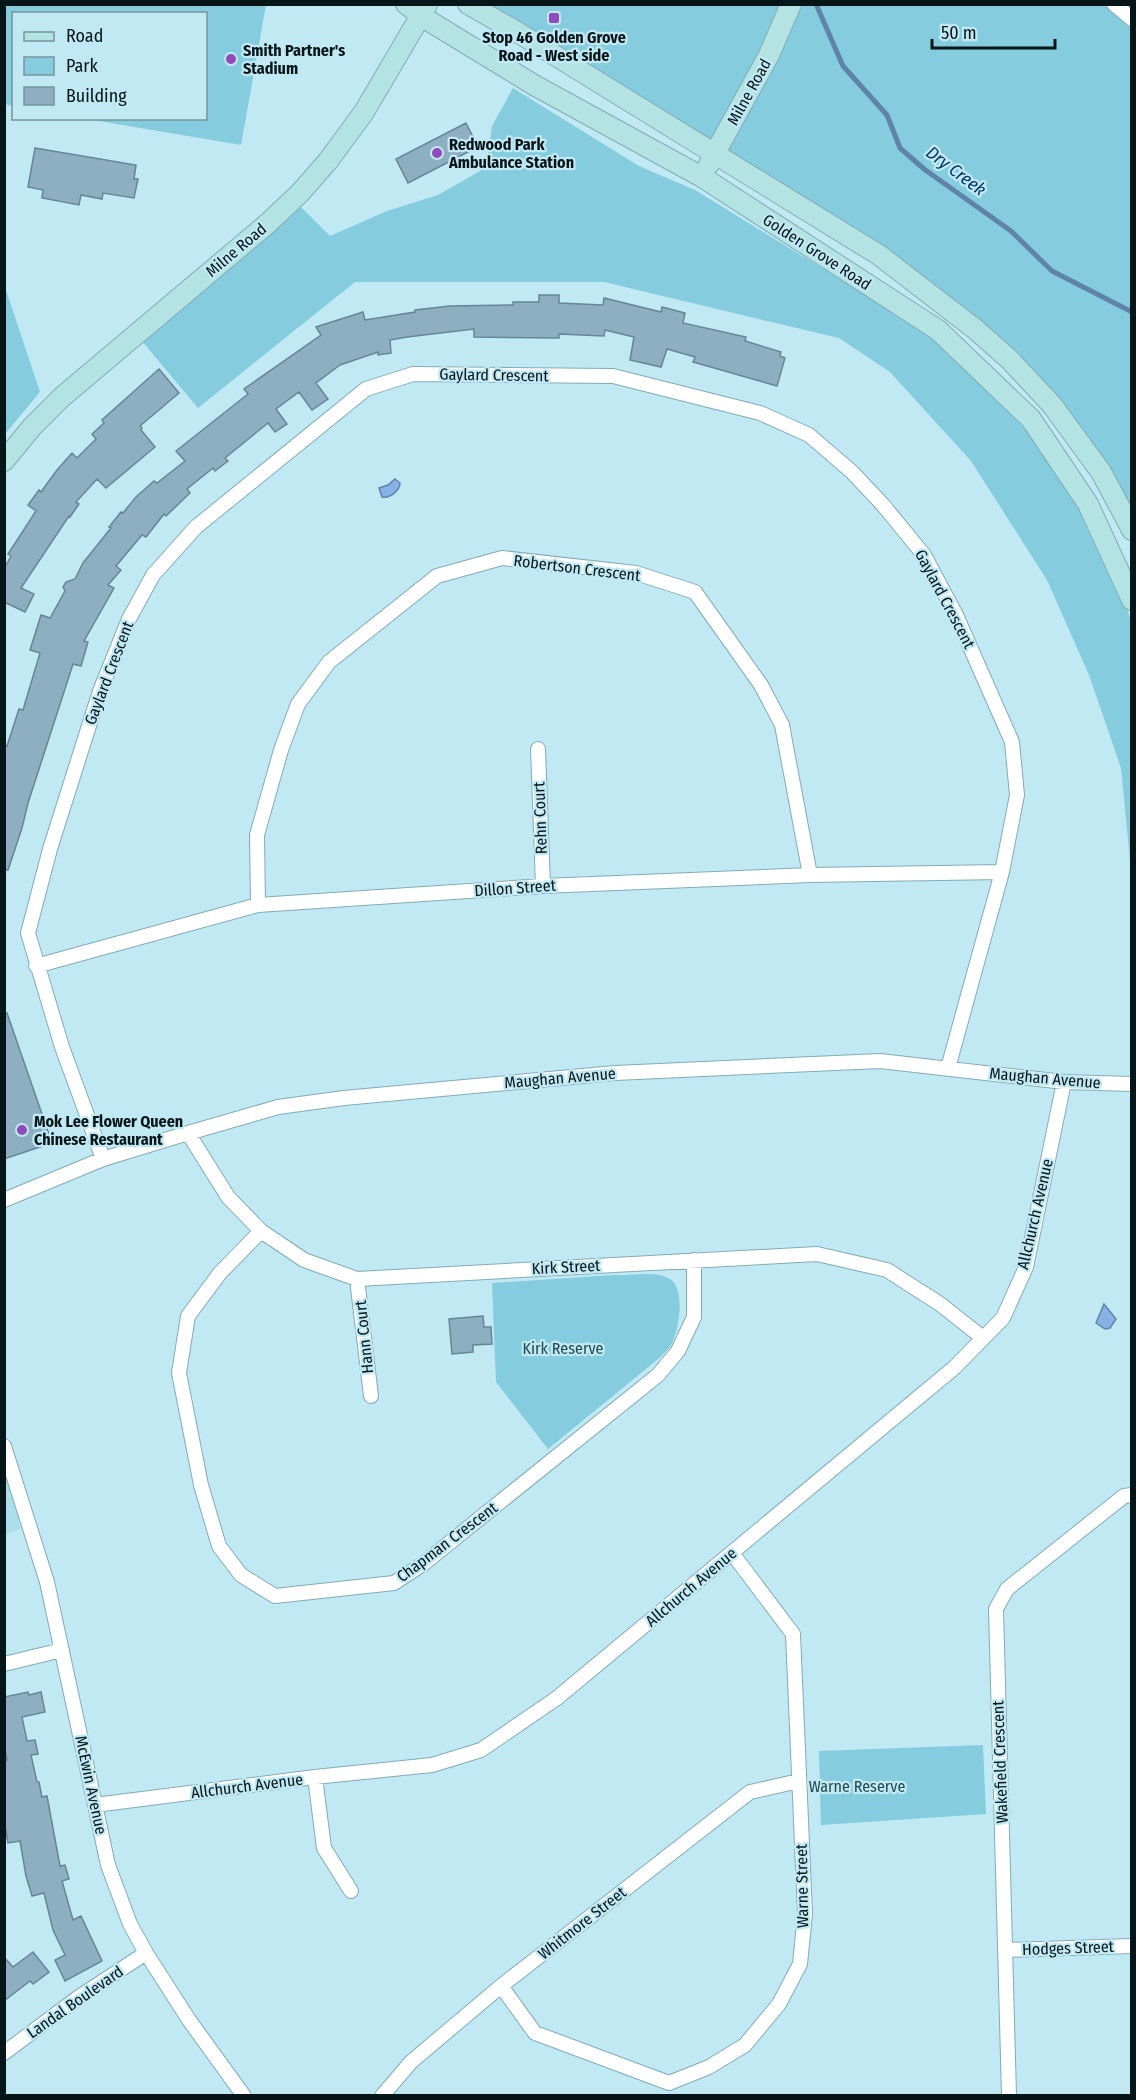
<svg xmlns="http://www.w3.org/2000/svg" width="1136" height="2100" font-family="'Fira Sans Condensed',sans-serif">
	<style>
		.built { fill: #acdeeb }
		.green { fill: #84ccde }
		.water { fill: #86b2e5; stroke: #6083a8; stroke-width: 1.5 }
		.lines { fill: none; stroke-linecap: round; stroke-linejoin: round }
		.stream { stroke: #6083a8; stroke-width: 5 }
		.building { fill: #8eafc2; stroke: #668597; stroke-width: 1.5 }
		.street-casing { stroke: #83abb5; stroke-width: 16 }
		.secondary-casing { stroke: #83abb5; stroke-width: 22 }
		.street { stroke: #fff; stroke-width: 14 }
		.secondary { stroke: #b4e3e4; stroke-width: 20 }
		.poi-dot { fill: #904abd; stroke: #c0e9f4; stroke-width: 2 }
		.labels { text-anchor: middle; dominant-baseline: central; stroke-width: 4.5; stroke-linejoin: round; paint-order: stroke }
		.poi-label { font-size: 16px; font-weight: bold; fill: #061518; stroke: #c0e9f4; text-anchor: start }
		.street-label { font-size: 16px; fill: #061518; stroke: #c0e9f4 }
		.park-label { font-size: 16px; fill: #214952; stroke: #c0e9f4 }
		.water-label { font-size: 18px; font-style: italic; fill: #083766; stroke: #c0e9f4 }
	</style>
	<rect width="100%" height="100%" fill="#c0e9f4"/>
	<path class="built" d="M4,1447l26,78 -25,10h-1z"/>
	<path class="green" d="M4,5h262l-25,140 -154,-26 119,-1v-104h-192l-1,92 -8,-2z
		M468,5h641l23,19 -1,506 -79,-125 -173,-150z
		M513,88l126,78 56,24 239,147 75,74 34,39 41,64 44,97 3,12v247l-10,-102 -32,-93 -42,-95 -76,-119 -81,-89 -51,-34 -235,-56h-249l-157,126 -57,-68 160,-133 29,29 57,-25 51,-16 42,-24 8,-17 4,-28z
		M4,284l36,108 -35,42h-1z
		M614,1275c16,1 42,-5 56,4 16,10 9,52 1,66 -4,6 -9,10 -13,14l-110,90 -52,-67 -4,-99z
		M983,1745l3,69 -165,11 -2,-74z"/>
	<path class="water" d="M395,479l5,4c0,7 -10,16 -18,14l-3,-9 9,-3z
		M1104,1304l12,15 -6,9 -5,1 -9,-6z"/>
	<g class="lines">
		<path class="stream" d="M816,4l27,62 44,49 13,33 24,21 87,62 41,40 80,41"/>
	</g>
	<path class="building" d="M466,123l12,24 -70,36 -12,-24z
		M35,148l101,17 -2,14h4l-4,19 -31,-5 -1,6 -21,-4 -2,10 -37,-7 1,-8 -15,-3z
		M539,295h20v8l44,2 1,-7 57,14 1,-5 23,6 -2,10 63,14 -1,4 36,11 -1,4 5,2 -8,28 -84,-24 2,-5 -28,-8 -6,18 -31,-7 4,-23 -29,-7 -1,6 -45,-2v4l-85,-1v-8l-67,8 -17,3 1,13 -13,2v-3l-38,13 -24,18 12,16 -16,11 -13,-18 -23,17 11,15 -12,8 -7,-9 -43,35 3,3 -13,10 -2,-3 -26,21 3,4 -24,23 -2,-2 -18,23 -4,-2 -26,31 5,4 -13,15 6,3 -30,53 4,1 -7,24 -8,-2 -45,139 -6,25 -14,42h-4v-125l3,1 12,-37 4,1 17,-57 -10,-3 11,-35 9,3 15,-27 -2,-4 3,-5 9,-3 8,-16 28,-35 -2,-1 12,-15 2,1 13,-16 18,-16 3,2 28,-22 -9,-10 72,-57 -4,-5 77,-54 -5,-8 47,-15 2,8 50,-8v-2l35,-4 63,-1v-3h26z
		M159,369l20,24 -39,33 2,2 -1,2 14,17 -49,41 -9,-9 -21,23 3,2 -9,13 -1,-1 -48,72 13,6 -9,18 -21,-10v-33l7,-13 -3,-2 28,-43 -8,-6 11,-15 2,2 16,-22 15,-17 5,5 19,-19 -4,-5 12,-11 -2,-3z
		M7,1013l45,130 -48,16v-145z
		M483,1316l1,11h7l1,17 -19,1v7l-21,2 -3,-35z
		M28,1692l1,3 12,-3 4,20 -23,5 5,24 8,-1 3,14 -7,1 6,27h2l3,15 5,-1 13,70 5,-1 4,14 -7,2 11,39 8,-4 21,45 -37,20 -10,-21 10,-5 -12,-25 -9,-37 -12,3 -6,-20 -6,-35 -12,2 -4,-23v-60h3l-3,-16v-47z
		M33,1952l16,20 -16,12 -3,-3 -26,20v-44l9,10z"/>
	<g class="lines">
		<defs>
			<path id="street" d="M1114,4l18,15
				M538,749l5,137
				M258,905l-1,-70 24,-85 17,-46 31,-42 108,-86 65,-18 134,15 59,19 66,93 21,40 28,150
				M36,966l222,-61 285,-19 267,-11 192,-3
				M188,1133l40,64 33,34 43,29 53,19 460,-25 70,16 53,34 43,34
				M103,1159l-41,-112 -34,-114 22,-84 50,-158 29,-72 24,-44 43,-48 170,-138 47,-15 200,2 147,37 49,22 43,37 31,33 41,50 32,60 56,127 5,53 -15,77 -54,196
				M4,1200l99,-41 85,-26 90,-26 66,-9 271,-25 265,-12 184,21 68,2
				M261,1231l-41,42 -32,43 -9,57 22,112 18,61 22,29 34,21 119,-13 29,-19 235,-189 20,-24 16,-34v-57
				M357,1279l14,117
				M4,1446l43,136 61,283 22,59 16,29 43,67 55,76
				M4,1664l58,-14
				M315,1777l9,71 27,43
				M95,1805l220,-28 117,-12 49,-15 76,-52 398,-331 48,-49 23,-51 38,-185
				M1005,1950l127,-4
				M501,1986l34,47 134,50 40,-16 36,-22 34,-41 21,-40 5,-50 -12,-280 -61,-81
				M4,2053l75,-56 67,-44
				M382,2096l29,-34 90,-76 249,-194 49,-11
				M1009,2096l-13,-487 11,-20 117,-93 8,-1"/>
			<path id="secondary" d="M406,4l15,12 113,69 168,92 236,153 93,89 57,85 44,96
				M468,4l49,28 362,223 96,74 35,31 42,45 49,67 31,58
				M709,164l60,-109 22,-51
				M4,461l28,-34 30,-30 205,-173 33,-31 28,-32 36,-49 63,-107"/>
		</defs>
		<use href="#street" class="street-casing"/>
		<use href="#secondary" class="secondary-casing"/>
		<use href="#street" class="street"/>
		<use href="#secondary" class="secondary"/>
	</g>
	<g class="poi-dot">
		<rect x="548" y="12" width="12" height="12" rx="3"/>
		<circle cx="231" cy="59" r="6"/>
		<circle cx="437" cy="153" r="6"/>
		<circle cx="22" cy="1130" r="6"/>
	</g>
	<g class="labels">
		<g class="poi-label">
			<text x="554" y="37" text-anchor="middle">Stop 46 Golden Grove<tspan x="554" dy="18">Road - West side</tspan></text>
			<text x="243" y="50">Smith Partner's<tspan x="243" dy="18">Stadium</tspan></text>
			<text x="449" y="144">Redwood Park<tspan x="449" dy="18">Ambulance Station</tspan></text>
			<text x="34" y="1121">Mok Lee Flower Queen<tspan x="34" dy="18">Chinese Restaurant</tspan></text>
		</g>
		<g class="street-label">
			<text transform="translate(749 92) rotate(-61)">Milne Road</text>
			<text transform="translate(236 250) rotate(-40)">Milne Road</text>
			<text transform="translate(817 252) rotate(33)">Golden Grove Road</text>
			<text transform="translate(494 375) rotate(1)">Gaylard Crescent</text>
			<text transform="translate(577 568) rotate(7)">Robertson Crescent</text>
			<text transform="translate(945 599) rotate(62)">Gaylard Crescent</text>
			<text transform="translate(109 673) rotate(-69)">Gaylard Crescent</text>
			<text transform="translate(540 818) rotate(-92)">Rehn Court</text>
			<text transform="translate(515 888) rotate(-4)">Dillon Street</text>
			<text transform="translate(560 1078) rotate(-5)">Maughan Avenue</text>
			<text transform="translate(1045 1078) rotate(5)">Maughan Avenue</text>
			<text transform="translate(1035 1214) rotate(-77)">Allchurch Avenue</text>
			<text transform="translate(566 1267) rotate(-3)">Kirk Street</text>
			<text transform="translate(364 1337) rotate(-96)">Hann Court</text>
			<text transform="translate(447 1542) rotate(-37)">Chapman Crescent</text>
			<text transform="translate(691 1587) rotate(-40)">Allchurch Avenue</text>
			<text transform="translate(1000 1762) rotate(-92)">Wakefield Crescent</text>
			<text transform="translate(91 1785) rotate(78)">McEwin Avenue</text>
			<text transform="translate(247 1786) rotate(-7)">Allchurch Avenue</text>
			<text transform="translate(802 1886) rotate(-91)">Warne Street</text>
			<text transform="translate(582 1923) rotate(-38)">Whitmore Street</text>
			<text transform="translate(1068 1948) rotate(-2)">Hodges Street</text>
			<text transform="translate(75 2002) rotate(-35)">Landal Boulevard</text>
		</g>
		<g class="park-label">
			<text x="563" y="1348">Kirk Reserve</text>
			<text x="857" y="1786">Warne Reserve</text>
		</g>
		<g class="water-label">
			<text transform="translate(956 171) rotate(37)">Dry Creek</text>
		</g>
	</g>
	<rect width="1136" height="2100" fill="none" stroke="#061518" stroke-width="12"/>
	<rect x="12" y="12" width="195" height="108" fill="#c0e9f4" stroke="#76949c" stroke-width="1.5"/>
	<rect x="24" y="32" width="30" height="9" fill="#b4e3e4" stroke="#76949c" stroke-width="1.5"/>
	<text x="66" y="42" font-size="18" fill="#061518">Road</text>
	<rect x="24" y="57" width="30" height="18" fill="#84ccde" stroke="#76949c" stroke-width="1.5"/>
	<text x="66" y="72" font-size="18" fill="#061518">Park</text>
	<rect x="24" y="87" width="30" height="18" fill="#8eafc2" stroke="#76949c" stroke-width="1.5"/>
	<text x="66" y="102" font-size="18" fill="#061518">Building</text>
	<path d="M932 39v9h123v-9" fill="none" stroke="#061518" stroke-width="3"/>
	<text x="941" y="39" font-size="18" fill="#061518" stroke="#c0e9f4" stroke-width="4.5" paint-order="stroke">50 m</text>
</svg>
